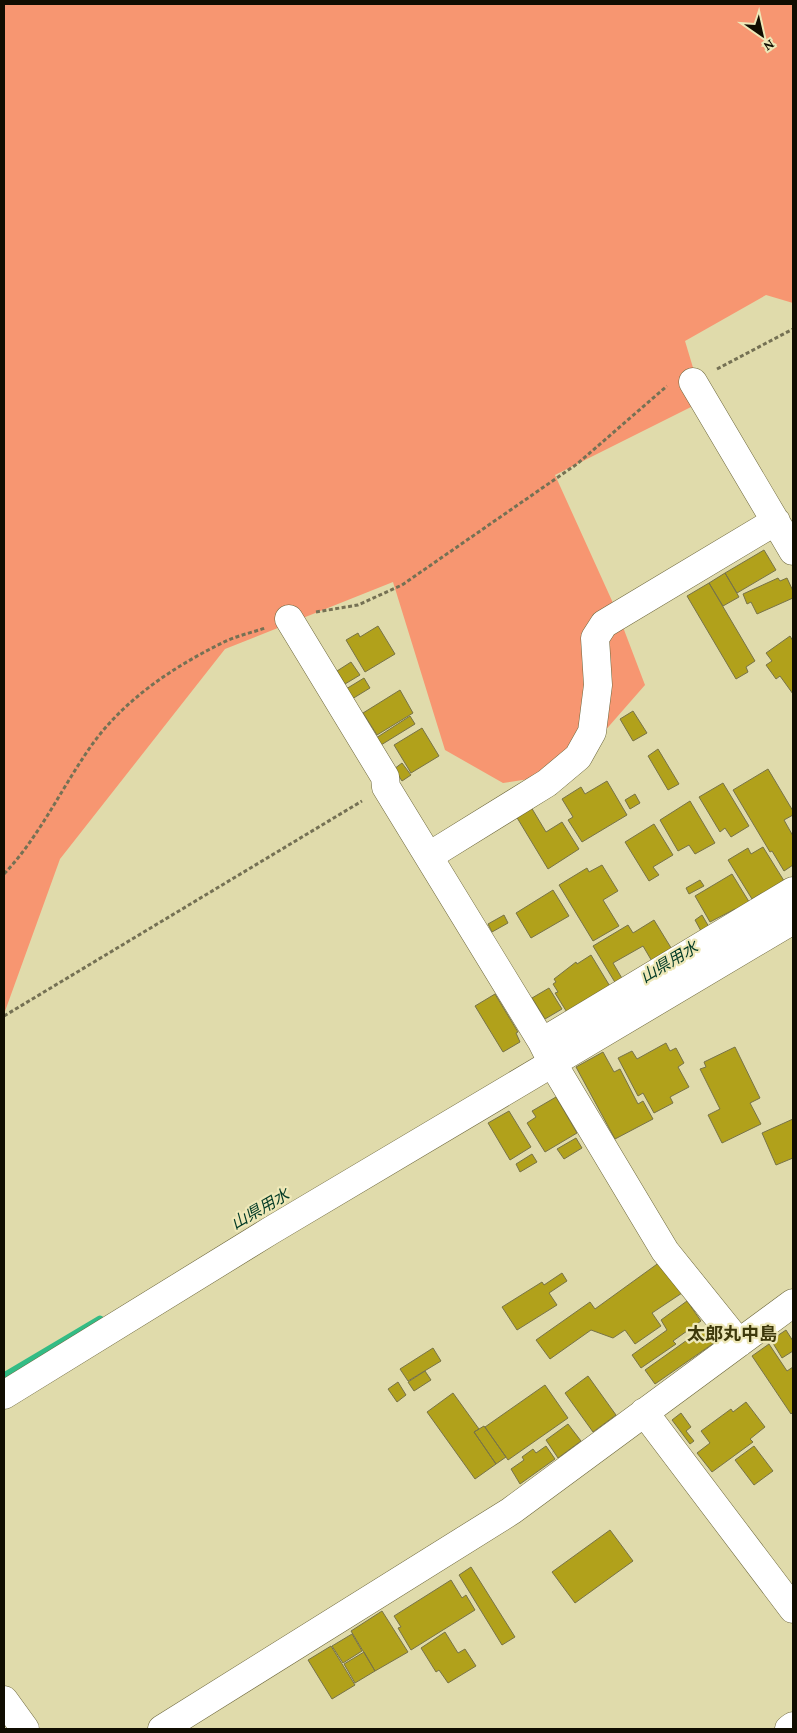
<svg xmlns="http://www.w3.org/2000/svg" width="797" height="1733" font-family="'Crimson Pro','Noto Sans JP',serif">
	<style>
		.green { fill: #f79671 }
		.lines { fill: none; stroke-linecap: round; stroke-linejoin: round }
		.stream { stroke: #33bc85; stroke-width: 9 }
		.building { fill: #b1a11b; stroke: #787347 }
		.minor-casing { stroke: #6c663b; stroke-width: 29 }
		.path { stroke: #757154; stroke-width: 3; stroke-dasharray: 4 2.5; stroke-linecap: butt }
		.minor { stroke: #fff; stroke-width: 28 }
		.labels { text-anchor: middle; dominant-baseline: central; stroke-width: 4.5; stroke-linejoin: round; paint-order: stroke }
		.water-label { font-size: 16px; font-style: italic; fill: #003924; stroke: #eee8b8 }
		.quarter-label { font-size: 18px; font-weight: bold; fill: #3e390b; stroke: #eee8b8 }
	</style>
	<rect width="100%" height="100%" fill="#e0dbab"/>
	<path class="green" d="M4,4h789v299l-27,-8 -81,46 18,60 -148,74 63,139 27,71 -77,88 -65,10 -58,-33 -52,-168 -168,67 -165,210 -56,155z"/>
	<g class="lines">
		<path class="stream" d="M4,1377l96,-57"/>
	</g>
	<path class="building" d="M764,550l12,20 -39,23 -12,-20z
		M725,573l14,24 -16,9 -14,-23z
		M778,578l2,3 7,-3 6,13v7l-36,16 -6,-12 -4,2 -4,-10z
		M709,583l46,78 -9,6 2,5 -12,7 -49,-83z
		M378,626l17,28 -30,18 -19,-32 12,-7 2,4z
		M790,636l3,5v53l-13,-18 -4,3 -10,-14 6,-4 -6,-8z
		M351,662l9,13 -15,9 -8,-13z
		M364,678l6,10 -18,11 -6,-10z
		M400,690l13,23 -36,22 -14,-22z
		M633,711l14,22 -14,8 -13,-22z
		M410,716l5,8 -34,21 -5,-7z
		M422,728l17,28 -28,17 -17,-28z
		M658,749l21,35 -11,6 -20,-34z
		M402,763l9,12 -9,6 -8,-12z
		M768,769l25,42v4l-9,5 9,16v29l-9,6 -12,-20 -2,1 -37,-62z
		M607,781l20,34 -45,27 -14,-22 5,-3 -11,-18 19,-12 4,7z
		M723,783l26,43 -18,11 -6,-9 -5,4 -21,-35z
		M635,794l5,9 -10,6 -5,-9z
		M690,801l25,42 -20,11 -6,-9 -11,6 -18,-31z
		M531,807l15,25 16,-10 17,27 -31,20 -32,-53z
		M654,824l19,31 -20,12 6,8 -10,6 -24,-39z
		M763,847l23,37 -22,13 -2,-4 -10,6 -24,-39 20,-12 3,6z
		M602,865l16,26 -15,9 16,26 -26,15 -34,-56 28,-17 2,4z
		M732,874l19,31 -14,8 -2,-4 -25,13 -15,-26z
		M700,880l4,6 -15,8 -3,-6z
		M553,890l16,26 -38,22 -15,-25z
		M504,915l4,8 -16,9 -4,-8z
		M702,915l7,12 -8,4 -6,-11z
		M654,920l19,31 -20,12 -10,-17 -30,17 10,17 -7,4 -23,-38 35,-21 5,8z
		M591,955l20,33 -43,26 -13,-21 3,-1 -5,-8 3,-2 -2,-3 22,-17 1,2z
		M549,988l13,21 -17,10 -13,-21z
		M495,994l23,38 -2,1 4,9 -17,10 -28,-46z
		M666,1043l4,8 6,-3 8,15 -6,4 11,20 -19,10 3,6 -19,10 -11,-20 -5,3 -20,-38 14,-7 5,8z
		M735,1047l25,51 -10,5 11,21 -39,19 -14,-28 12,-6 -20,-40 6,-2 -2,-5z
		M603,1052l11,20 6,-3 18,35 5,-3 10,18 -38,20 -39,-72z
		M556,1097l21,36 -32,19 -18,-29 9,-6 -4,-6z
		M509,1111l22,36 -21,13 -22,-37z
		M793,1119v39l-17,7 -14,-32z
		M576,1138l6,10 -18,11 -7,-10z
		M532,1154l5,8 -17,10 -4,-8z
		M660,1262l22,31 -30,20 9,13 -26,18 -10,-14 -12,8 -22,-8 -41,29 -14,-19 54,-38 5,7z
		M562,1273l5,8 -18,12 8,12 -40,25 -15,-23 40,-25 2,3z
		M687,1301l14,20 -28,20 3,3 -35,24 -9,-13 35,-25 -6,-10z
		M704,1328l10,15 -59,41 -10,-14z
		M786,1330l7,11v10l-11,7 -11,-18z
		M769,1344l18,27 6,-4v45l-2,2 -39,-58z
		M433,1348l8,13 -33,20 -8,-12z
		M425,1371l6,9 -17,11 -6,-9z
		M588,1376l28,39 -23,17 -28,-39z
		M398,1382l8,13 -9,7 -9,-13z
		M545,1385l23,33 -60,42 -23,-33z
		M453,1393l26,36 -5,3 22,32 -21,15 -48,-67z
		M746,1402l19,25 -15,12 3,3 -41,30 -15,-19 13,-10 -9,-12 30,-22 2,3z
		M681,1413l10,14 -5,4 8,10 -4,3 -18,-24z
		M568,1424l13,17 -23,17 -12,-18z
		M484,1426l22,31 -10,7 -22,-32z
		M546,1446l9,13 -35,25 -9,-15 13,-9 -2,-3 11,-8 3,4z
		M754,1446l19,25 -19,14 -19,-25z
		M610,1530l23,31 -58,42 -23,-31z
		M471,1567l44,70 -13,8 -43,-70z
		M451,1580l11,18 4,-3 9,15 -64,40 -13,-22 3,-1 -7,-11z
		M382,1611l26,41 -33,19 -24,-40z
		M445,1632l13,21 7,-4 11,17 -28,17 -9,-13 -3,2 -15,-24z
		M352,1634l10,17 -19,12 -11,-17z
		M331,1646l24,39 -23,14 -24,-39z
		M364,1652l11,19 -20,12 -11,-19z"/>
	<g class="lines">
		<defs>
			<path id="minor" d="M693,382l100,169
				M289,619l96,158 1,10 156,255 11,22 112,187 74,92
				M429,856l118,-73 31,-26 14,-25 6,-47 -3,-47 9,-14 172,-103
				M542,1042l251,-151
				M4,1395l266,-164 523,-311
				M644,1412l149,197
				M4,1700l21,29
				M162,1729l349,-218 282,-208
				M789,1729l4,-3"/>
		</defs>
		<use href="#minor" class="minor-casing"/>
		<path class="path" d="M717,369l76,-40
			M316,612l42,-7 44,-20 175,-121 90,-78
			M4,874c35,-37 56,-83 85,-125 32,-47 82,-81 133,-106 13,-7 29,-10 43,-15
			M4,1016l358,-215"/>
		<use href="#minor" class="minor"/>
	</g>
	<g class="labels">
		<g class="water-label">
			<text transform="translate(669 962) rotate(-31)">山県用水</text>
			<text transform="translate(260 1209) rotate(-30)">山県用水</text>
		</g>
		<g class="quarter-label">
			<text x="732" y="1334">太郎丸中島</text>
		</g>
	</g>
	<rect width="797" height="1733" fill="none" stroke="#100d01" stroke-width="10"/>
	<g transform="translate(762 35) rotate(146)" stroke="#eee8b8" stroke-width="4" paint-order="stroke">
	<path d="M0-4L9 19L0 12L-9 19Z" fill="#100d01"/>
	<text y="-8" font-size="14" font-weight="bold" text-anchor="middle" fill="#100d01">N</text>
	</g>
</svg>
